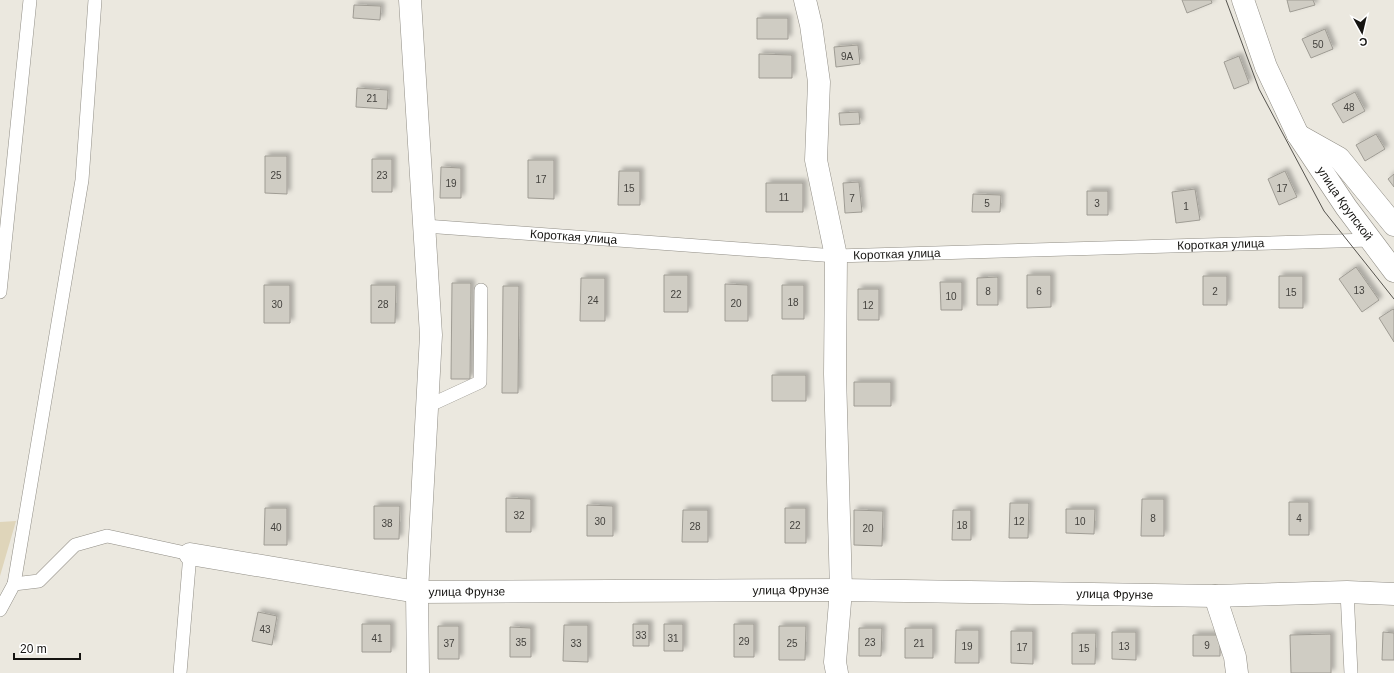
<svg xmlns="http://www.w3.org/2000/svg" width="1394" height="673" font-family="Helvetica,sans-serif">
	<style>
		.green { fill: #dfd5ba }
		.building { fill: #cfccc3; stroke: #9f9c94; filter: url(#shadow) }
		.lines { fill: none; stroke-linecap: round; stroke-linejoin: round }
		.lane-casing { stroke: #918e86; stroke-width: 14 }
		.street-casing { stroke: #918e86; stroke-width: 23 }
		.secondary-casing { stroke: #918e86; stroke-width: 23 }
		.lane { stroke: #fff; stroke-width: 13 }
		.street { stroke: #fff; stroke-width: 22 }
		.secondary { stroke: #fff; stroke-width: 22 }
		.tram { stroke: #55534e; stroke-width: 1 }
		.labels { text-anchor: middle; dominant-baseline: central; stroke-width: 3; stroke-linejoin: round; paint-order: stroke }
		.number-label { font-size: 10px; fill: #44423e }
		.street-label { font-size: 12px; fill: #151411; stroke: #fff }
	</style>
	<defs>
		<filter id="shadow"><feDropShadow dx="3.5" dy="-3.5" stdDeviation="2" flood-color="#0004"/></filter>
	</defs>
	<rect width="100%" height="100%" fill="#ebe8df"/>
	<path class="green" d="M16,521l-16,55v-54z"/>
	<path class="building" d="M1182,0h29l1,3 -25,10z
		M1287,0h26l2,5 -25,7z
		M354,5l27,1 -1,14 -27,-2z
		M757,18h31v21h-31z
		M1325,29l8,20 -22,9 -9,-19z
		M858,45l2,19 -24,3 -2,-20z
		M759,54l33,1v23h-33z
		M1239,56l10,27 -15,6 -10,-27z
		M357,88l31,2 -1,19 -31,-2z
		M1355,92l10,19 -22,12 -11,-19z
		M859,112l1,12 -20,1 -1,-12z
		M1376,134l9,15 -20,12 -9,-16z
		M265,156h22v38l-22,-1z
		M372,159h20v33h-20z
		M528,160h26v39l-26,-1z
		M441,167l20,1v30h-21z
		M619,171h21v34h-22z
		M1285,171l12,26 -18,8 -11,-26z
		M1394,174v13l-6,-8z
		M859,182l3,30 -17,1 -2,-30z
		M766,183h37v29h-37z
		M1195,189l5,31 -24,3 -4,-31z
		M1087,191h21v24h-21z
		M973,194l28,1 -1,17h-28z
		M1356,267l23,33 -17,12 -23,-33z
		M664,275h24v37h-24z
		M1027,275h24v32l-24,1z
		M1203,276h24v29h-24z
		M1279,276h24v32h-24z
		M998,277v28h-21v-27z
		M581,278h24v43h-25z
		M940,282h22v28h-21z
		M452,283h19l-1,96h-19z
		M725,284l23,1v36h-23z
		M264,285h26v38h-26z
		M371,285h25l-1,38h-24z
		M782,285h22v34h-22z
		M503,286h16l-1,107h-16z
		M858,289h21v31h-21z
		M1393,309l1,1v32l-15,-24z
		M772,375h34v26h-34z
		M854,382h37v24h-37z
		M506,498l25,1v33h-25z
		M1142,499h22v37h-23z
		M1289,502h20v33h-20z
		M1010,503h19l-1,35h-19z
		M587,505l26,1v30h-26z
		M374,506h26l-1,33h-25z
		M265,508h22v37h-23z
		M785,508h21v35h-21z
		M1066,509h29l-1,25 -28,-1z
		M683,510h25v32h-26z
		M854,510l29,1 -1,35 -28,-1z
		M953,510h18v30h-19z
		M258,612l19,4 -5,29 -20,-4z
		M362,624h29v28h-29z
		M633,624h16v22h-16z
		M664,624h19v27h-19z
		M734,624h20v33h-20z
		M564,625h24v37l-25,-1z
		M438,626h21v33h-21z
		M779,626h27l-1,34h-26z
		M510,627l21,1v29h-21z
		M859,628h23l-1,28h-22z
		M905,628h28v30h-28z
		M956,630h23v33h-24z
		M1011,631h22v33l-22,-1z
		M1112,632h24v28l-24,-1z
		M1383,632l11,1v27h-12z
		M1072,633h24l-1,31h-23z
		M1331,634v39h-40l-1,-38z
		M1193,635h27v21h-27z"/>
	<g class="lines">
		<defs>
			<g id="lane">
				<path id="s1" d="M425,226l411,30 534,-16"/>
				<path d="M0,292l30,-292"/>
				<path d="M428,406l52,-24 1,-92"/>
				<path d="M14,584l68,-404 13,-180"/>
				<path d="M1347,592l4,81"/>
				<path d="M0,610l14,-26 25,-3 36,-36 32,-9 83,18 -10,119"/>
			</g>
			<g id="street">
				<path d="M410,0l21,335 -14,257 1,81"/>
				<path d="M805,0l6,25 8,57 -3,78 20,96 -1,118 6,216 -6,72 2,11"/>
				<path d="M1298,135l41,23 55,67"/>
				<path id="s2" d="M190,554l227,38 424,-2 374,6 132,-4 47,2"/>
				<path d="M1215,596l20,61 2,16"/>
			</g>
			<g id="secondary">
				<path id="s3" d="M1243,0l23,67 32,68 48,72 48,64"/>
			</g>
		</defs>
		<use href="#lane" class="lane-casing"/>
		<use href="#street" class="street-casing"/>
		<use href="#secondary" class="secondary-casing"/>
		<use href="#lane" class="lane"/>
		<use href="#street" class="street"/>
		<use href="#secondary" class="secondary"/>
		<path class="tram" d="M1226,0l33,89 65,122 70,88"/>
	</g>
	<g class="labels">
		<g class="number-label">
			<text x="1318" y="44">50</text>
			<text x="847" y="56">9А</text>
			<text x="372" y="98">21</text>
			<text x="1349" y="107">48</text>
			<text x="276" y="175">25</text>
			<text x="382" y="175">23</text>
			<text x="541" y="179">17</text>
			<text x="451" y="183">19</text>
			<text x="629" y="188">15</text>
			<text x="1282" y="188">17</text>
			<text x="784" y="197">11</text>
			<text x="852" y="198">7</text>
			<text x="987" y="203">5</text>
			<text x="1097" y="203">3</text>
			<text x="1186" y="206">1</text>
			<text x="1359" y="290">13</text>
			<text x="988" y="291">8</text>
			<text x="1039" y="291">6</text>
			<text x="1215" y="291">2</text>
			<text x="1291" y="292">15</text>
			<text x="676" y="294">22</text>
			<text x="951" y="296">10</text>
			<text x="593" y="300">24</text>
			<text x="793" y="302">18</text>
			<text x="736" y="303">20</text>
			<text x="277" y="304">30</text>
			<text x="383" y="304">28</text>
			<text x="868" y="305">12</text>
			<text x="519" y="515">32</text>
			<text x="1153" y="518">8</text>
			<text x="1299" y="518">4</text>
			<text x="600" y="521">30</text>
			<text x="1019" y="521">12</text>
			<text x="1080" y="521">10</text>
			<text x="387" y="523">38</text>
			<text x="795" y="525">22</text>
			<text x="962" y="525">18</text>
			<text x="695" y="526">28</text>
			<text x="276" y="527">40</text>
			<text x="868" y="528">20</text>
			<text x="265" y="629">43</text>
			<text x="641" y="635">33</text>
			<text x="377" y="638">41</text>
			<text x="673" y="638">31</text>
			<text x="744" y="641">29</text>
			<text x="521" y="642">35</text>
			<text x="870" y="642">23</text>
			<text x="449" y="643">37</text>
			<text x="576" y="643">33</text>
			<text x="792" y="643">25</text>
			<text x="919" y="643">21</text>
			<text x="1207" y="645">9</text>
			<text x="967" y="646">19</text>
			<text x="1124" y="646">13</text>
			<text x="1022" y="647">17</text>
			<text x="1084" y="648">15</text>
		</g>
		<g class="street-label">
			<text stroke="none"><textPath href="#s3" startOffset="229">улица Крупской</textPath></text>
			<text stroke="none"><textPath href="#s1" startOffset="149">Короткая улица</textPath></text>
			<text stroke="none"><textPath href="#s1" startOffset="797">Короткая улица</textPath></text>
			<text stroke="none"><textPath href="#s1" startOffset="473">Короткая улица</textPath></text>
			<text stroke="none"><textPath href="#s2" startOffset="604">улица Фрунзе</textPath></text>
			<text stroke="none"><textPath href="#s2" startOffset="280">улица Фрунзе</textPath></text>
			<text stroke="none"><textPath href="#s2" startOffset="928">улица Фрунзе</textPath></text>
		</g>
	</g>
	<g transform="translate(1362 32) rotate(172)" stroke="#ffffff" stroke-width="3" paint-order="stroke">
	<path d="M0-3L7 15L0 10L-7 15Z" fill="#151411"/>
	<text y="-6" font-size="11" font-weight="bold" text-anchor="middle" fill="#151411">С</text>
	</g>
	<path d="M14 653v6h66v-6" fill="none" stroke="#151411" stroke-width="2"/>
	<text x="20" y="653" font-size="12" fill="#151411" stroke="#ffffff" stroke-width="3" paint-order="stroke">20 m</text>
</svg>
